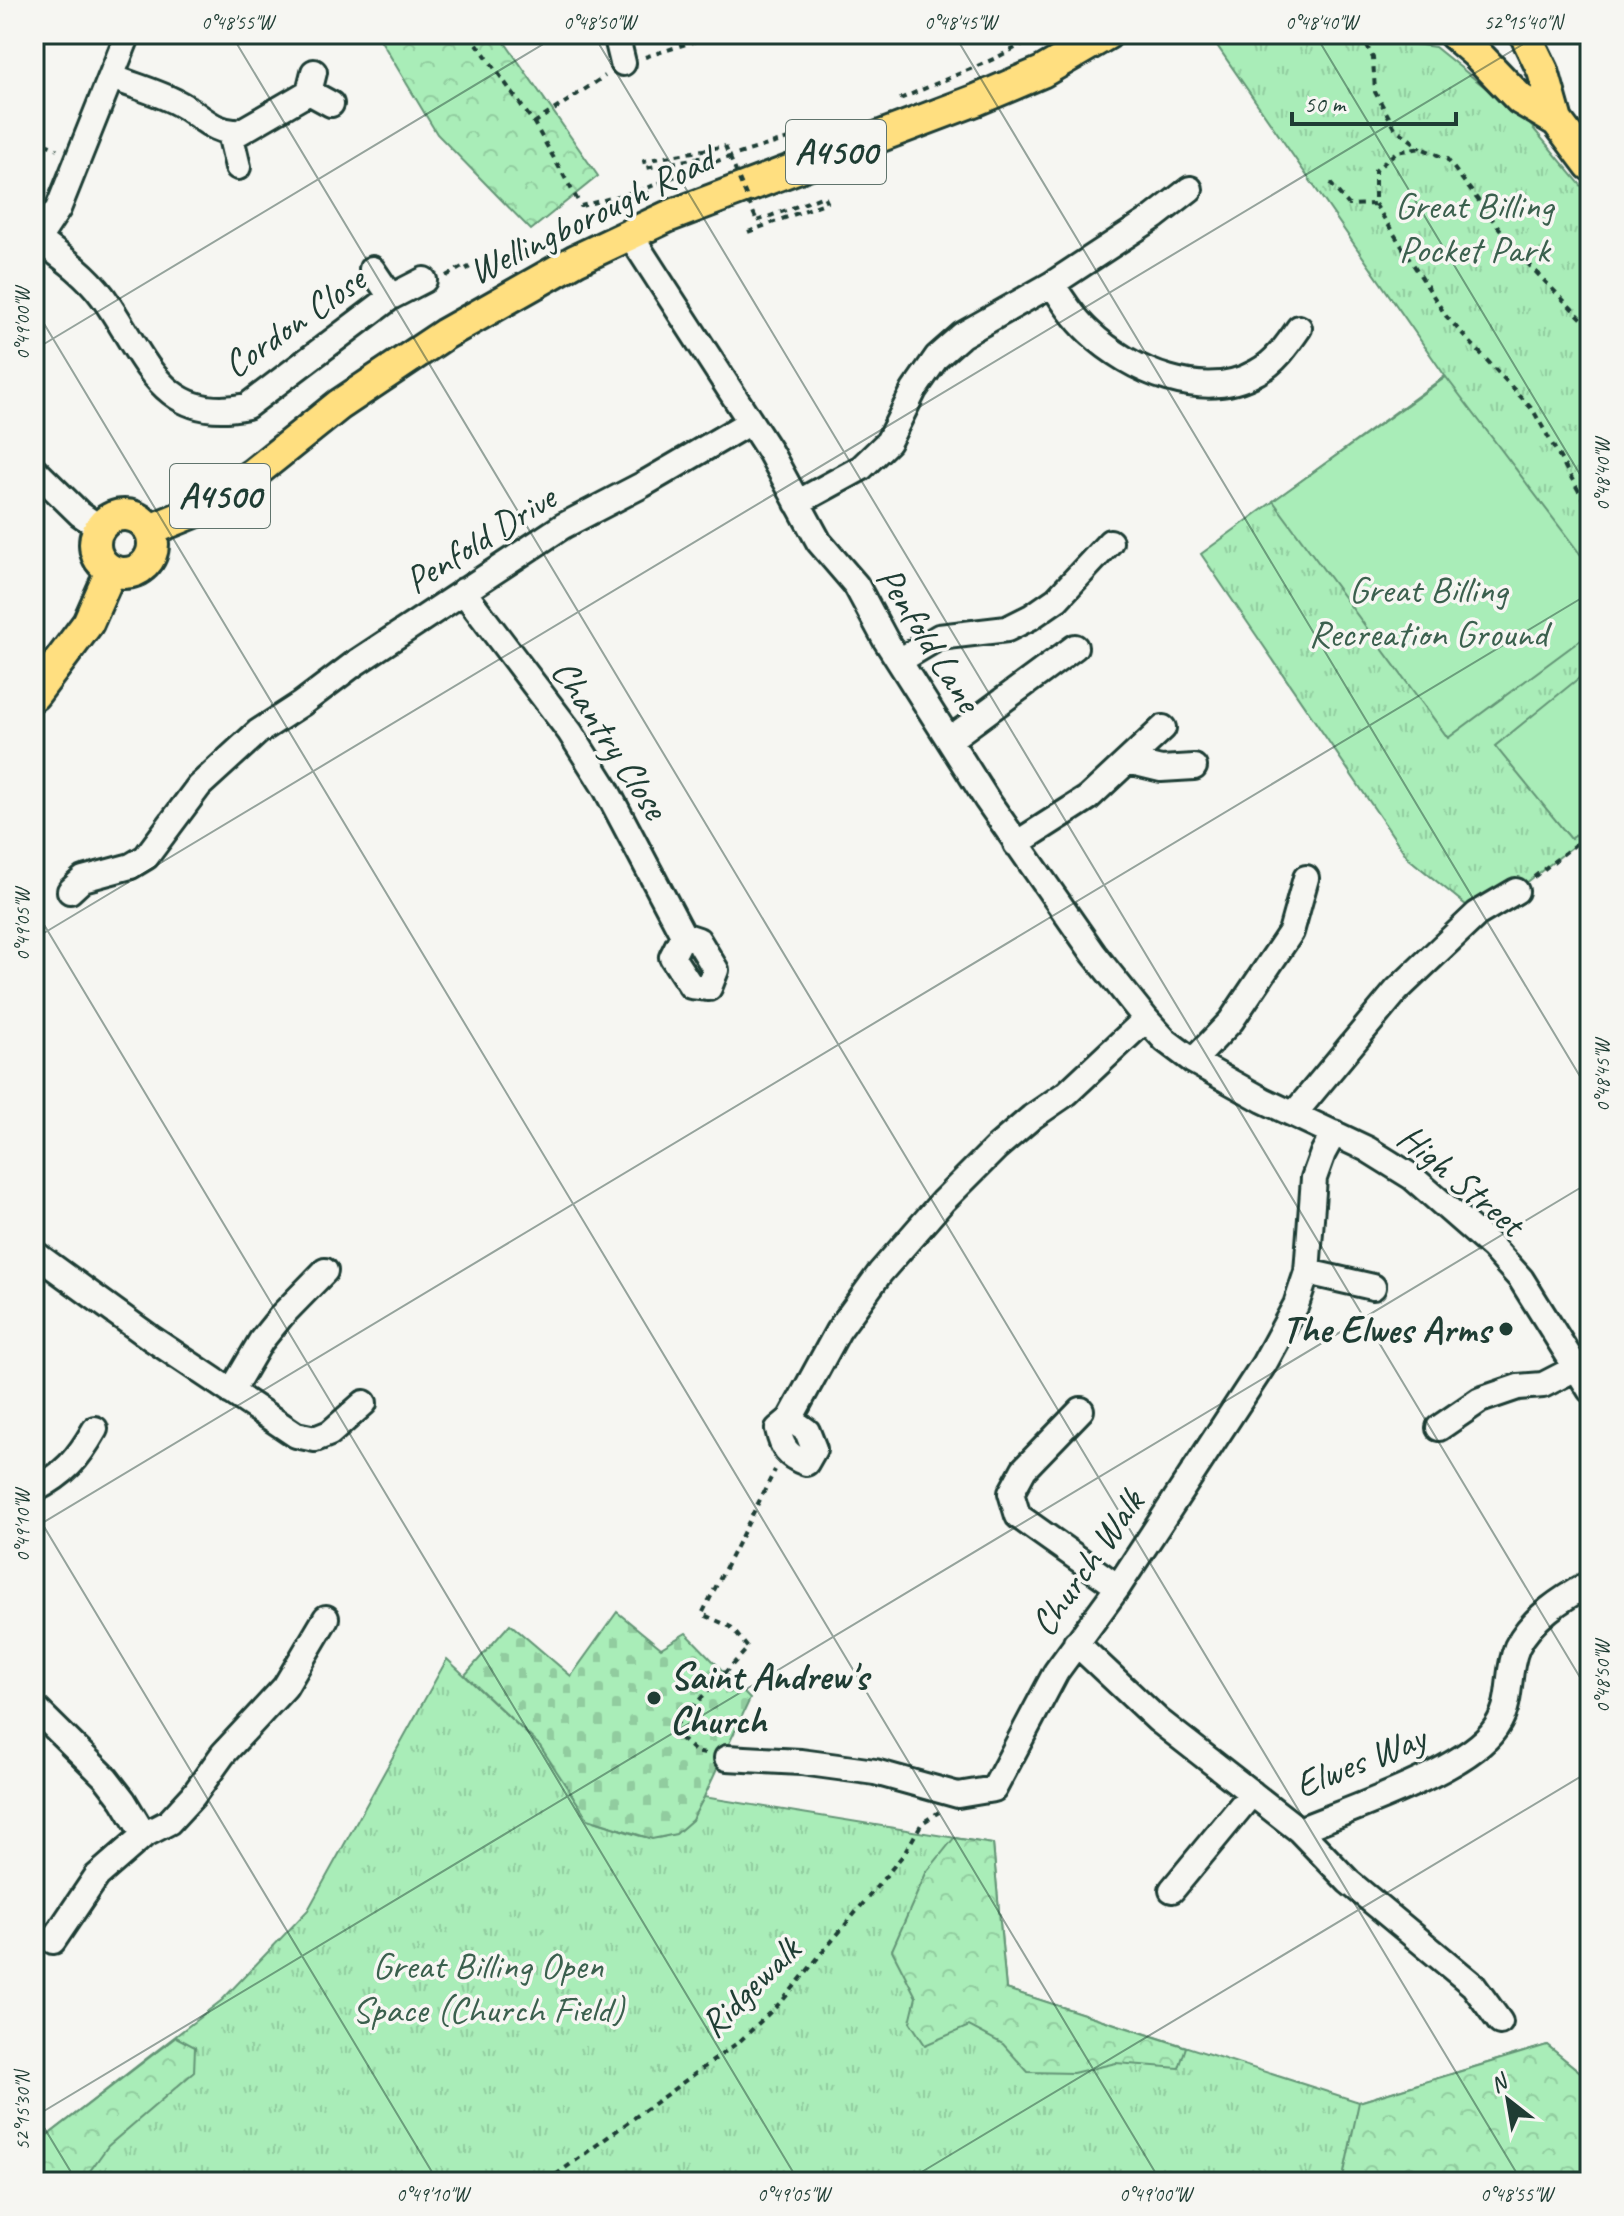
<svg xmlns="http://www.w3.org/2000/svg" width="1624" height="2216" font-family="Caveat,sans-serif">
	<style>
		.grass { fill: url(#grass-tufts); stroke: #649576; stroke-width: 2 }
		.forest { fill: url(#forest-crowns); stroke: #649576; stroke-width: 2 }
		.cemetery { fill: url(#cemetery-stones); stroke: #649576; stroke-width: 2 }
		.garden { fill: #a9edb8; stroke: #649576; stroke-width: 2 }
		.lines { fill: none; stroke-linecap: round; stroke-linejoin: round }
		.minor-casing { stroke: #1f3d34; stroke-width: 30 }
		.major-casing { stroke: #1f3d34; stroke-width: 36 }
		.path { stroke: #1f3d34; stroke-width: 4; stroke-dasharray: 6 6; stroke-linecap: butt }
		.minor { stroke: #f6f6f2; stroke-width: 24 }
		.major { stroke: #ffdf80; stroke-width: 30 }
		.path-bridge { stroke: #1f3d34; stroke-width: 4; stroke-dasharray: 6 6; stroke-linecap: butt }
		.ticks { fill: none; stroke: #1f3d34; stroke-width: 2; stroke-opacity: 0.45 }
		.poi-dot { fill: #1f3d34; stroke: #f6f6f2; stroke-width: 3 }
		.labels { text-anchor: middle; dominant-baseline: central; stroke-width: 7; stroke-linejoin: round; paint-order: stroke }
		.shield { fill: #f6f6f2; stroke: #60746d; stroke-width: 2 }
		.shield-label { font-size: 36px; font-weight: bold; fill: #1f3d34 }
		.park-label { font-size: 38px; fill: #3b604e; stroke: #f6f6f2 }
		.street-label { font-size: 38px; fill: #1f3d34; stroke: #f6f6f2 }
		.poi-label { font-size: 38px; font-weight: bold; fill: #1f3d34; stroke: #f6f6f2; text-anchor: end }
		.neatline { fill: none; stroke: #1f3d34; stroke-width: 3 }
		.ticks-label { font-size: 20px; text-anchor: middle; fill: #1f3d34 }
	</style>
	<defs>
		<pattern id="grass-tufts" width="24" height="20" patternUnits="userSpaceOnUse" patternTransform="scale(2)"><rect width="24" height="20" fill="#a9edb8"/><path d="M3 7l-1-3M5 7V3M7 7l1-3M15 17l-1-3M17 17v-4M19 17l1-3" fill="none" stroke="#91cc9f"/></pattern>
		<pattern id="forest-crowns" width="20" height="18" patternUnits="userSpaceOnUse" patternTransform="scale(2)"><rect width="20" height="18" fill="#a9edb8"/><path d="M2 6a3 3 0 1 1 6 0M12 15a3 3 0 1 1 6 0" fill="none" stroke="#91cc9f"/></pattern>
		<pattern id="cemetery-stones" width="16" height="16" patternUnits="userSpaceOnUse" patternTransform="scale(2)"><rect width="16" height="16" fill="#a9edb8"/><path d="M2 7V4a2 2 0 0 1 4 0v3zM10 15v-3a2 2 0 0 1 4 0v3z" fill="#91cc9f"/></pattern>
	</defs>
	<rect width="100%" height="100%" fill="#f6f6f2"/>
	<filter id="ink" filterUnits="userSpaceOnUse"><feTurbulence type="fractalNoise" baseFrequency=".0125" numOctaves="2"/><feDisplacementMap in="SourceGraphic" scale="16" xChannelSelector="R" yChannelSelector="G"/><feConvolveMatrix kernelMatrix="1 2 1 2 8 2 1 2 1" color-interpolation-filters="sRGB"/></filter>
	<g filter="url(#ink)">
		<path class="grass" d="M1310,34h35l90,13 93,75 62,74v637l-74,58 -39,23 -69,-56 -207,-304 244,-178 -231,-335z
			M447,1659l93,87 48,73c56,17 82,40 116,-22l289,47 13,145 353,113 188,-57 43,35v102h-1556v-36l188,-146 86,-90z"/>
		<path class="forest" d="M377,34h122l99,142 -67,54 -94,-96z
			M954,1838l39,6 13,145 180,58 -7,21 -63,-5 -43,10 -45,-1 -25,-28 -34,-18 -44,19 -15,-23 6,-25 -24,-47 34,-77z
			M176,2037l19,10 -1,25 -86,74 -26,36h-48v-36z
			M1547,2045l43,35v102h-248l17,-80z"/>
		<path class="cemetery" d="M617,1612l44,36 25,-15 64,66 -46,98 -12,23 -16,14 -24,5 -64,-20 -48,-73 -75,-71 45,-51 61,52z"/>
		<path class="garden" d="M1446,377l144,190v66l-142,105 -175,-237z
			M1590,669v154l-19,16 -76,-93z"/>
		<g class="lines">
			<defs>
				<path id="minor" d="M616,34l7,29
					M112,77c22,9 45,15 66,26 22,11 35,31 62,29l69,-40 5,-20
					M309,92l22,12
					M230,133l8,34
					M630,235l140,217 49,90 37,43 29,54 102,161 107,154 52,65 19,21 28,21 70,39 104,49 45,28 80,70 29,32 69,111
					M39,240c23,17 47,34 64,57 41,57 58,128 144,109l144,-109 33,-17
					M34,245l24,-36 70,-175
					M372,269l19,28
					M1052,284c11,17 22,34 37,48 41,39 115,71 168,40 18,-9 31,-28 42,-44
					M34,469l46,45 20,14
					M797,503l64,-35 27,-26 26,-52 23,-33 25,-22 90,-51 102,-67 36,-28
					M463,591l107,141 36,57 77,146 15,5 18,30 -7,18 -18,-2 -19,-29 11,-22
					M899,661l40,-24 68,-8 24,-12 26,-18 53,-57
					M949,740l126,-93
					M1128,761l33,8 33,-2
					M1016,844l72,-46 75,-70
					M70,891l13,-12 48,-13 15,-9 53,-71 59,-54 43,-28 53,-40 209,-138 79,-41 108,-63
					M1193,1061l38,-40 60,-89 15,-54
					M1294,1114l103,-124 80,-76 39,-23
					M34,1253l117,85 145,97 19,4 15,-6 34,-30
					M1307,1272l66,15
					M231,1392l30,-51 21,-26 43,-44
					M1081,1410l-57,59 -13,24 7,23 100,71
					M790,1419l-12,10c4,19 9,27 28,34l8,-14 -7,-18 -17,-12 48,-88 42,-58 62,-71 55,-55 35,-30 35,-24 79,-74
					M1439,1428l41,-28 38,-13 25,-2 33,-17
					M34,1490c31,-16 44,-31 61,-61
					M1076,1643l82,77 141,110c49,-20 159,-57 192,-96 25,-30 13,-56 26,-87 14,-29 46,-49 73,-64
					M34,1707l72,71 17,22 21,35 -47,41 -44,65
					M727,1758l74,4 74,10 83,23 36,-6 62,-117 62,-85 146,-223 32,-59 11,-33 7,-94 9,-25 11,-20
					M1299,1830l50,52 124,103 27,37
					M144,1835l25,-13 24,-26 30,-42 62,-67 41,-69
					M1172,1890l80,-97"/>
				<path id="major" d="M1454,34l21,18 45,47 37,22 33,44
					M1525,34l18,37 14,50
					M95 544a29 29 0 1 1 58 0a29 29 0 1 1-58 0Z
					M150,530l47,-19 56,-37 86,-69 106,-71 131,-74 91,-43 309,-117 66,-28 65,-38
					M34,695l54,-72 23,-52"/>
			</defs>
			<use href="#minor" class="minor-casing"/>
			<use href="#major" class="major-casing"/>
			<path class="path" d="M470,34l64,89 47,83 64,-17
				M1361,34l12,24 2,34 20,36 26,20
				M645,57l73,-23
				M900,99l96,-41 46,-24
				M534,123l71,-47
				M34,139l23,10
				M705,167l-3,-10 -56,11 -2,-7 81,-15
				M1330,183l19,22 26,-1
				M649,197l-4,-8c54,-24 111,-41 168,-57
				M748,232l79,-30 -3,-6 -67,25
				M446,276l20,-11 3,5
				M1590,327l-69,-70 -74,-98 -26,-11 -25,4 -21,19v33l71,112 87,94 57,101
				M1534,877l56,-44
				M705,1754l-9,-2 -25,-22 77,-82 -17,-21 -29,-13 73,-144
				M546,2182l194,-141 43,-41 121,-146 18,-31 17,-11"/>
			<use href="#minor" class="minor"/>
			<use href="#major" class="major"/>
			<path class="path-bridge" d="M725,146l32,75"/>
		</g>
	</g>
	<path class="ticks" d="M231,34l1291,2148M593,34l997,1660M954,34l636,1059M1315,34l275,457M34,307l1127,1875M34,350l526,-316M34,908l765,1274M34,939l1506,-905M34,1510l404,672M34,1528l1556,-935M34,2111l43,71M34,2117l1556,-935M905,2182l685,-411"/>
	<g class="poi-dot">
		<circle cx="1506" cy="1329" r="8"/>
		<circle cx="654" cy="1698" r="8"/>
	</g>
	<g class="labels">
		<g class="shield">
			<rect x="786" y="120" width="100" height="64" rx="6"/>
			<rect x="170" y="464" width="100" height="64" rx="6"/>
		</g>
		<g class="shield-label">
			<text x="836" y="152">A4500</text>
			<text x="220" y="496">A4500</text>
		</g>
		<g class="park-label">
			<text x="1474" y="205">Great Billing<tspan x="1474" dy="44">Pocket Park</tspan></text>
			<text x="1428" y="589">Great Billing<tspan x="1428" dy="44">Recreation Ground</tspan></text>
			<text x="488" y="1965">Great Billing Open<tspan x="488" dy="44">Space (Church Field)</tspan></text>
		</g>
		<g class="street-label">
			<text transform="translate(591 215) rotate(-26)">Wellingborough Road</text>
			<text transform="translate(294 322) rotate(-35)">Cordon Close</text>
			<text transform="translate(480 539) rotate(-32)">Penfold Drive</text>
			<text transform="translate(929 639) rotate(58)">Penfold Lane</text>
			<text transform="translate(610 739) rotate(57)">Chantry Close</text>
			<text transform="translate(1461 1180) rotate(40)">High Street</text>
			<text transform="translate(1087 1563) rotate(-55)">Church Walk</text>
			<text transform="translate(1360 1761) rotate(-22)">Elwes Way</text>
			<text transform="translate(750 1987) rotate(-45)">Ridgewalk</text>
		</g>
		<g class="poi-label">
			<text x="1490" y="1329">The Elwes Arms</text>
			<text x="670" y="1676" text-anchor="start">Saint Andrew's<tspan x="670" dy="44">Church</tspan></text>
		</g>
	</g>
	<rect width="1624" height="2216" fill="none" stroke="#f6f6f2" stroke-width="88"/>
	<g transform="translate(1508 2100) rotate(329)" stroke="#f6f6f2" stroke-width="6" paint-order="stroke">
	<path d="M0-6L14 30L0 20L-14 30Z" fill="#1f3d34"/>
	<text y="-12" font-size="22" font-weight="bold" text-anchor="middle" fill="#1f3d34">N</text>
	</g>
	<path d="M1292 112v12h164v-12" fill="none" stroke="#1f3d34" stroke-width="4"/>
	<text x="1304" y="112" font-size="24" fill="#1f3d34" stroke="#f6f6f2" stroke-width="6" paint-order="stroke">50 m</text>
	<rect x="44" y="44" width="1536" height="2128" class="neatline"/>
	<g class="ticks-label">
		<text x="237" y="29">0°48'55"W</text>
		<text x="599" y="29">0°48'50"W</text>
		<text x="960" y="29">0°48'45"W</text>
		<text x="1321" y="29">0°48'40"W</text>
		<text x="1523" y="29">52°15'40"N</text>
		<text transform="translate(22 324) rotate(-90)" y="7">0°49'00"W</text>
		<text transform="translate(1602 475) rotate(-90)" y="7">0°48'40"W</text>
		<text transform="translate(22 925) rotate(-90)" y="7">0°49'05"W</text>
		<text transform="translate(1602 1076) rotate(-90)" y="7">0°48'45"W</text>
		<text transform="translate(22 1526) rotate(-90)" y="7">0°49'10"W</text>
		<text transform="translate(1602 1677) rotate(-90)" y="7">0°48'50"W</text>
		<text transform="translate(22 2111) rotate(-90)" y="7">52°15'30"N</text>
		<text x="432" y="2201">0°49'10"W</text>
		<text x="793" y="2201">0°49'05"W</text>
		<text x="1155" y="2201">0°49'00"W</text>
		<text x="1516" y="2201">0°48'55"W</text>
	</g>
</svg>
